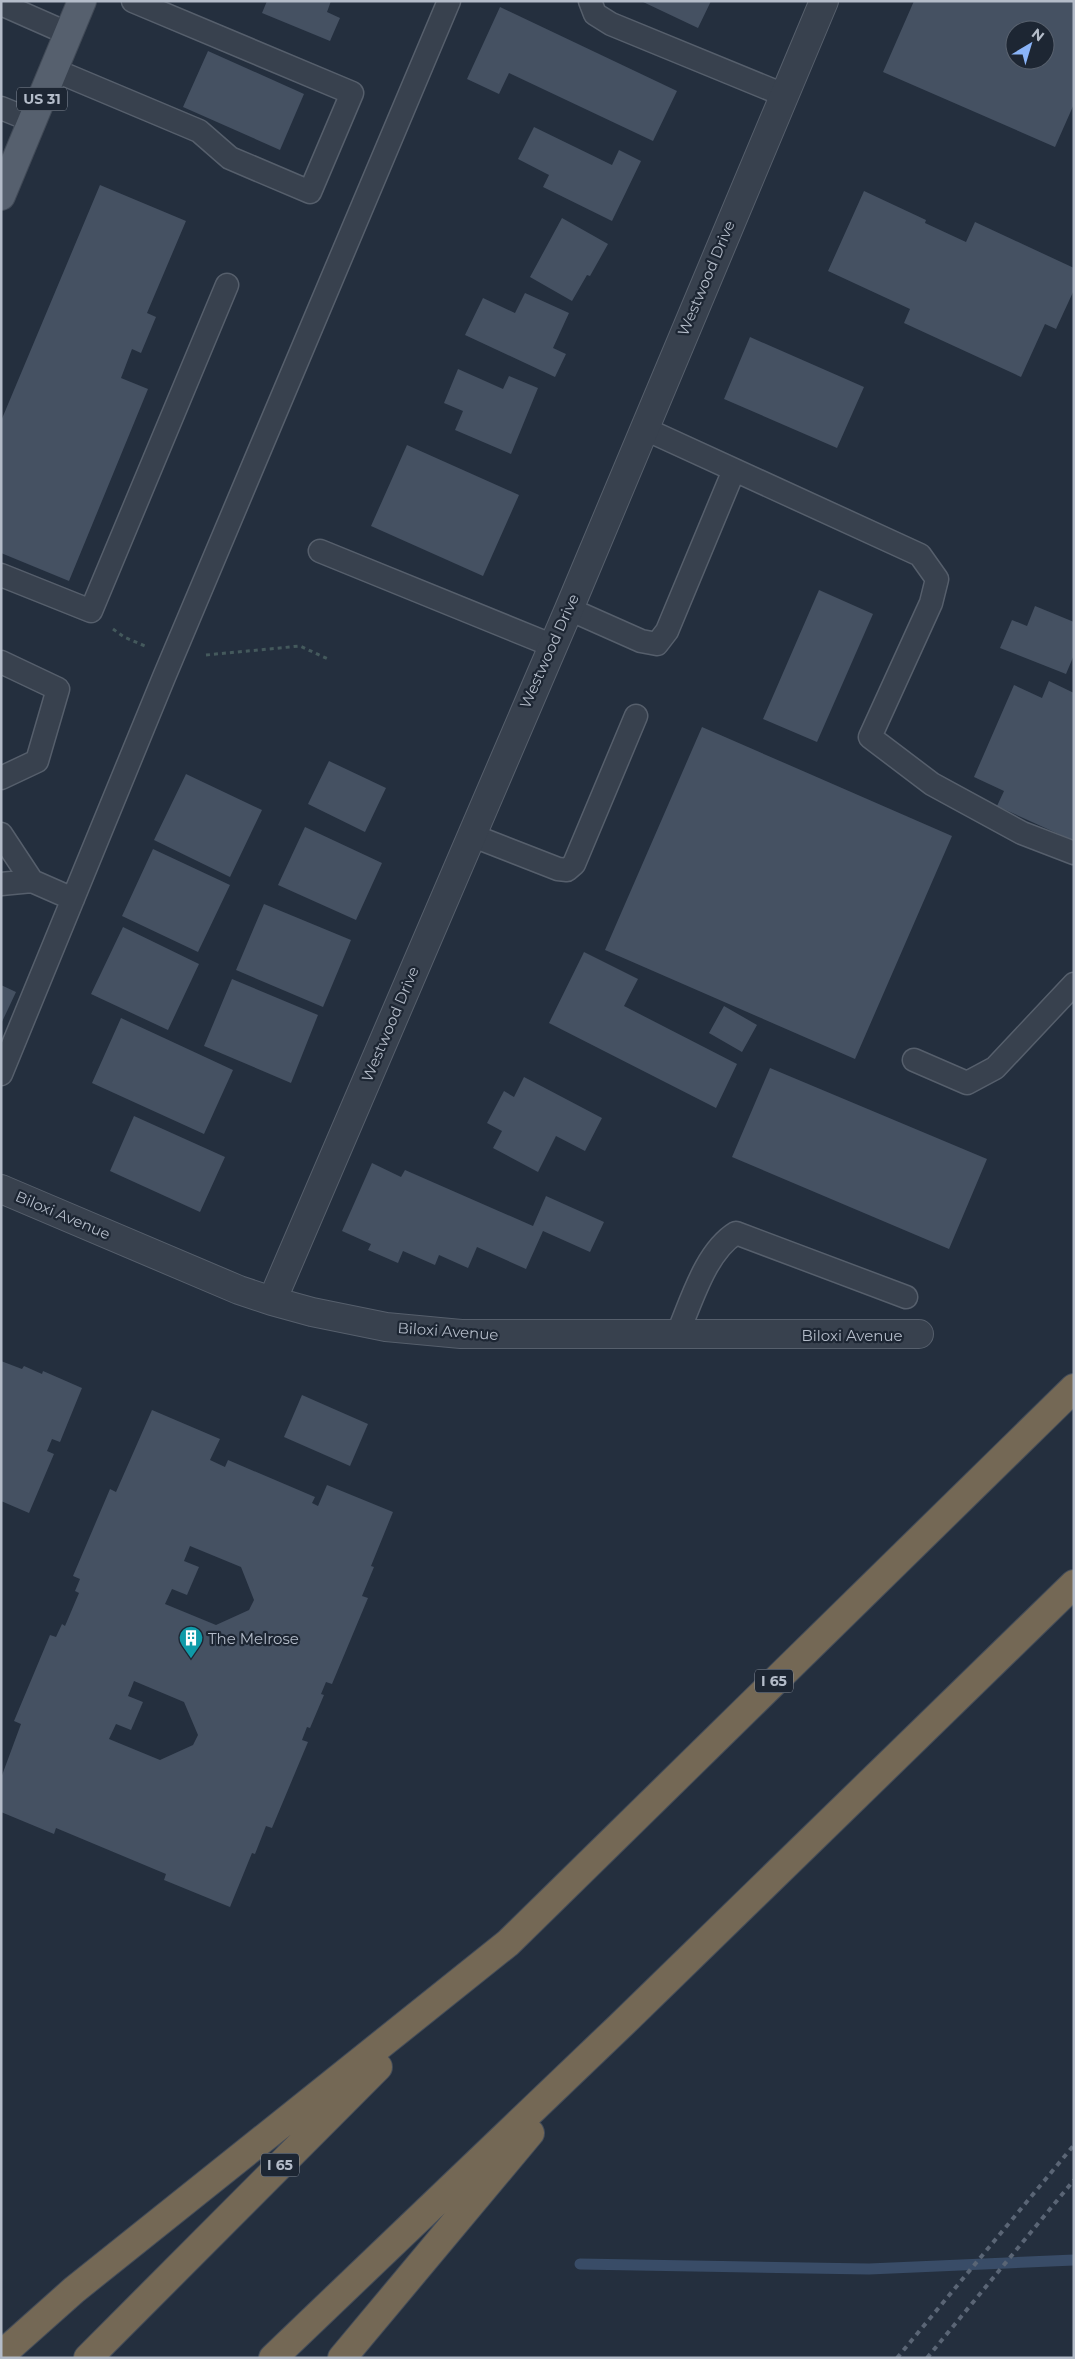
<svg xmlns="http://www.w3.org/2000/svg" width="1075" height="2359" font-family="Montserrat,sans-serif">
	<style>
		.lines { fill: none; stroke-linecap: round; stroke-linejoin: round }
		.stream { stroke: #394c67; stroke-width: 11 }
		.building { fill: #455162; fill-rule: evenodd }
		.lane-casing { stroke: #565f6c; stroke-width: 25 }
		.street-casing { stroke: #565f6c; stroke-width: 30 }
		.primary-casing { stroke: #414a57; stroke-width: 30 }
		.highway-casing { stroke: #434c59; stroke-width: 30 }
		.path { stroke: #44595c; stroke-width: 3; stroke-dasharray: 4 4; stroke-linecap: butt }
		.lane { stroke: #38414e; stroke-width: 22 }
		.street { stroke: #38414e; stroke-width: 28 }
		.primary { stroke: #56606e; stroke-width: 28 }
		.highway { stroke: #746855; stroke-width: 28 }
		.rail { stroke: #5a6575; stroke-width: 4; stroke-dasharray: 5 5; stroke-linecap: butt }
		.labels { text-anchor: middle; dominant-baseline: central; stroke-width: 4.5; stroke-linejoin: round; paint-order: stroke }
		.shield { fill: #1d2633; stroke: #878f9c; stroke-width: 1 }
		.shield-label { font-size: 14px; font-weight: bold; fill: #b4bcc9 }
		.street-label { font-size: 15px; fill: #b4bcc9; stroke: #1d2633 }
		.poi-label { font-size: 15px; fill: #b4bcc9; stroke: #1d2633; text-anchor: start }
	</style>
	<rect width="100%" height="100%" fill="#242f3e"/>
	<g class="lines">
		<path class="stream" d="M580,2264l289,5 205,-9"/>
	</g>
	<path class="building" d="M267,1h64l-4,11 13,6 -10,23 -68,-28z
		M641,1h70l-13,27z
		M914,1h160v103l-19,43 -172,-75zM1015,30h30v30h-30z
		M500,7l177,84 -24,50 -144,-68 -10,21 -32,-15z
		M208,51l96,43 -24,56 -97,-43z
		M534,127l78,38 7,-15 22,11 -29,60 -69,-34 6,-12 -31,-16z
		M100,185l86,36 -39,92 9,4 -15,36 -9,-4 -11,29 27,11 -79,192 -68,-28v-132z
		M864,191l62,29 -1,3 41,19 9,-20 99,46v22l-18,39 -11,-5 -24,53 -117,-54 6,-14 -82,-38z
		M562,218l46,26 -18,32 -3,-1 -15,26 -42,-24z
		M525,293l44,20 -16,35 13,6 -11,23 -90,-42 18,-37 32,15z
		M750,337l114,50 -27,61 -113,-49z
		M458,369l45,20 6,-13 29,12 -27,66 -56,-24 8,-19 -19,-8z
		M407,445l112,50 -36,81 -112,-50z
		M819,590l54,24 -56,128 -54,-23z
		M1035,606l39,16v33l-8,19 -66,-26 12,-28 15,6z
		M1049,681l25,12v148l-77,-35 7,-15 -30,-14 40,-92 28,13z
		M702,727l250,109 -97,223 -250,-109z
		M329,761l57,27 -21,44 -57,-28z
		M186,774l76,36 -32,67 -76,-37z
		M305,827l77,36 -26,57 -78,-35z
		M153,849l77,36 -32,67 -76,-36z
		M264,904l87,36 -28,67 -87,-37z
		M123,927l76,37 -31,66 -77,-36z
		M584,952l54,27 -14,27 113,58 -21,44 -167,-85z
		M232,979l86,36 -27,68 -87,-37z
		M1,985l15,7 -15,32z
		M724,1006l33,19 -15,27 -33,-19z
		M121,1018l112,52 -29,64 -112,-51z
		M770,1068l217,91 -38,90 -217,-92z
		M524,1077l78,41 -17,33 -29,-15 -18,36 -45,-24 9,-17 -15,-8 17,-32 10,6z
		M134,1116l91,41 -25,55 -90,-41z
		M372,1163l29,14 4,-7 128,56 13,-30 58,26 -14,30 -47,-21 -17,38 -49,-22 -9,21 -29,-13 -4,10 -32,-14 -5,12 -30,-13 3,-6 -29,-13z
		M1,1361l21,8 2,-3 18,8 1,-3 39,17 -22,54 -8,-3 -5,12 7,3 -25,59 -28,-12z
		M302,1395l66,29 -18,42 -66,-29z
		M152,1410l68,29 -10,21 15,7 3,-7 87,37 -3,6 6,3 9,-21 66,27 -22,54 3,1 -12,29 6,2 -36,86 -6,-2 -5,12 3,1 -14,33 -3,-1 -5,13 6,2 -36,86 -6,-2 -11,28 -3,-1 -22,54 -66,-27 2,-6 -110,-46 -2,6 -53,-22v-34l20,-54 -7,-3 36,-86 6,2 6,-13 3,2 14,-33 -4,-2 5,-12 -7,-3 37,-87 6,3zM190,1546l51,21 13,33 -5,10 -33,15 -51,-21 7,-15 15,6 12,-28 -15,-6zM134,1681l50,21 14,33 -5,10 -33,15 -51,-21 7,-15 15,6 12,-28 -15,-6z"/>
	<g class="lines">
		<defs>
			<path id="lane" d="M590,1l5,13 16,10 173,71
				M1,4l68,30
				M54,70l145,61 31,27 80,34 42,-99 -219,-92
				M1,108l32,13
				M643,428l277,127 17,24 -6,24 -61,134 62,47 90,49 52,20
				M320,551l231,94
				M1,575l90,36 136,-326
				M569,609l72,32 16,3 10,-13 67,-161
				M1,662l57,27 -21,72 -36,17
				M1,834l31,47
				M471,835l87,34 9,1 7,-6 62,-148
				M1,884l31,-3 41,18
				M914,1060l53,23 28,-15 79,-84
				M1,1074l163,-397 285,-676
				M677,1335c14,-32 28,-83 59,-102l170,64"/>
			<path id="street" d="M1,1189l238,101 33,11 40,11 74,15 75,7h458
				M272,1301l297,-692 255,-608"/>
			<path id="primary" d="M1,196l81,-195"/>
			<path id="highway" d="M1,2355l73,-65 434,-347 566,-555
				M88,2358l290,-291
				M273,2358l346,-331 455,-443
				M342,2358l188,-225"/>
		</defs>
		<use href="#lane" class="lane-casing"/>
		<use href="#street" class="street-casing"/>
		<use href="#primary" class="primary-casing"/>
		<use href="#highway" class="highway-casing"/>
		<path class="path" d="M113,629l11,8 21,9
			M206,655l94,-9 28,13"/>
		<use href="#lane" class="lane"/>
		<use href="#street" class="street"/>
		<use href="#primary" class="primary"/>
		<use href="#highway" class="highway"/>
		<path class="rail" d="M897,2358l177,-213
			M927,2358l147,-178"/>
	</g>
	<defs>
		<symbol id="building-pin" viewBox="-11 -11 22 30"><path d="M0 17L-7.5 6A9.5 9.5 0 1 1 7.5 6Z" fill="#0f9aa8" stroke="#1d2633"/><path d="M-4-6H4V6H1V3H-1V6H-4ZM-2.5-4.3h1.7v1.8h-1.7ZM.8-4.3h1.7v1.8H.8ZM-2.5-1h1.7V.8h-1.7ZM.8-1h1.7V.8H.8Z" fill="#fff"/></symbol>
	</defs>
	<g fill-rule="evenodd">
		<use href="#building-pin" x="177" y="1624" width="28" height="38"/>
	</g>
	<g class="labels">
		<g class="shield">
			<rect x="17" y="87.5" width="50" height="23" rx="4"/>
			<rect x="755" y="1669.5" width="38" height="23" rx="4"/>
			<rect x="261" y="2153.5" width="38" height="23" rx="4"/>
		</g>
		<g class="shield-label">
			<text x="42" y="99">US 31</text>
			<text x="774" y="1681">I 65</text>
			<text x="280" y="2165">I 65</text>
		</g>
		<g class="street-label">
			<text transform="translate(706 278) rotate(-67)">Westwood Drive</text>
			<text transform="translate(549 651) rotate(-66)">Westwood Drive</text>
			<text transform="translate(390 1024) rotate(-67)">Westwood Drive</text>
			<text transform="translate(63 1215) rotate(23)">Biloxi Avenue</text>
			<text transform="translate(448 1331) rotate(4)">Biloxi Avenue</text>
			<text x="852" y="1335">Biloxi Avenue</text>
		</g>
		<g class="poi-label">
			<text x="208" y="1638">The Melrose</text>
		</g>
	</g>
	<rect width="1075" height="2359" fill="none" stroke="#b4bcc9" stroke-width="5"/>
	<g transform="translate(1030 45) rotate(38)"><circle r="24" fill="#1d2633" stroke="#59626f"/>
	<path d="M0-4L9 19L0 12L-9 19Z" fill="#8ab4f8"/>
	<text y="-8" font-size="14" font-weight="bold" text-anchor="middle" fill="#b4bcc9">N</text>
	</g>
</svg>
